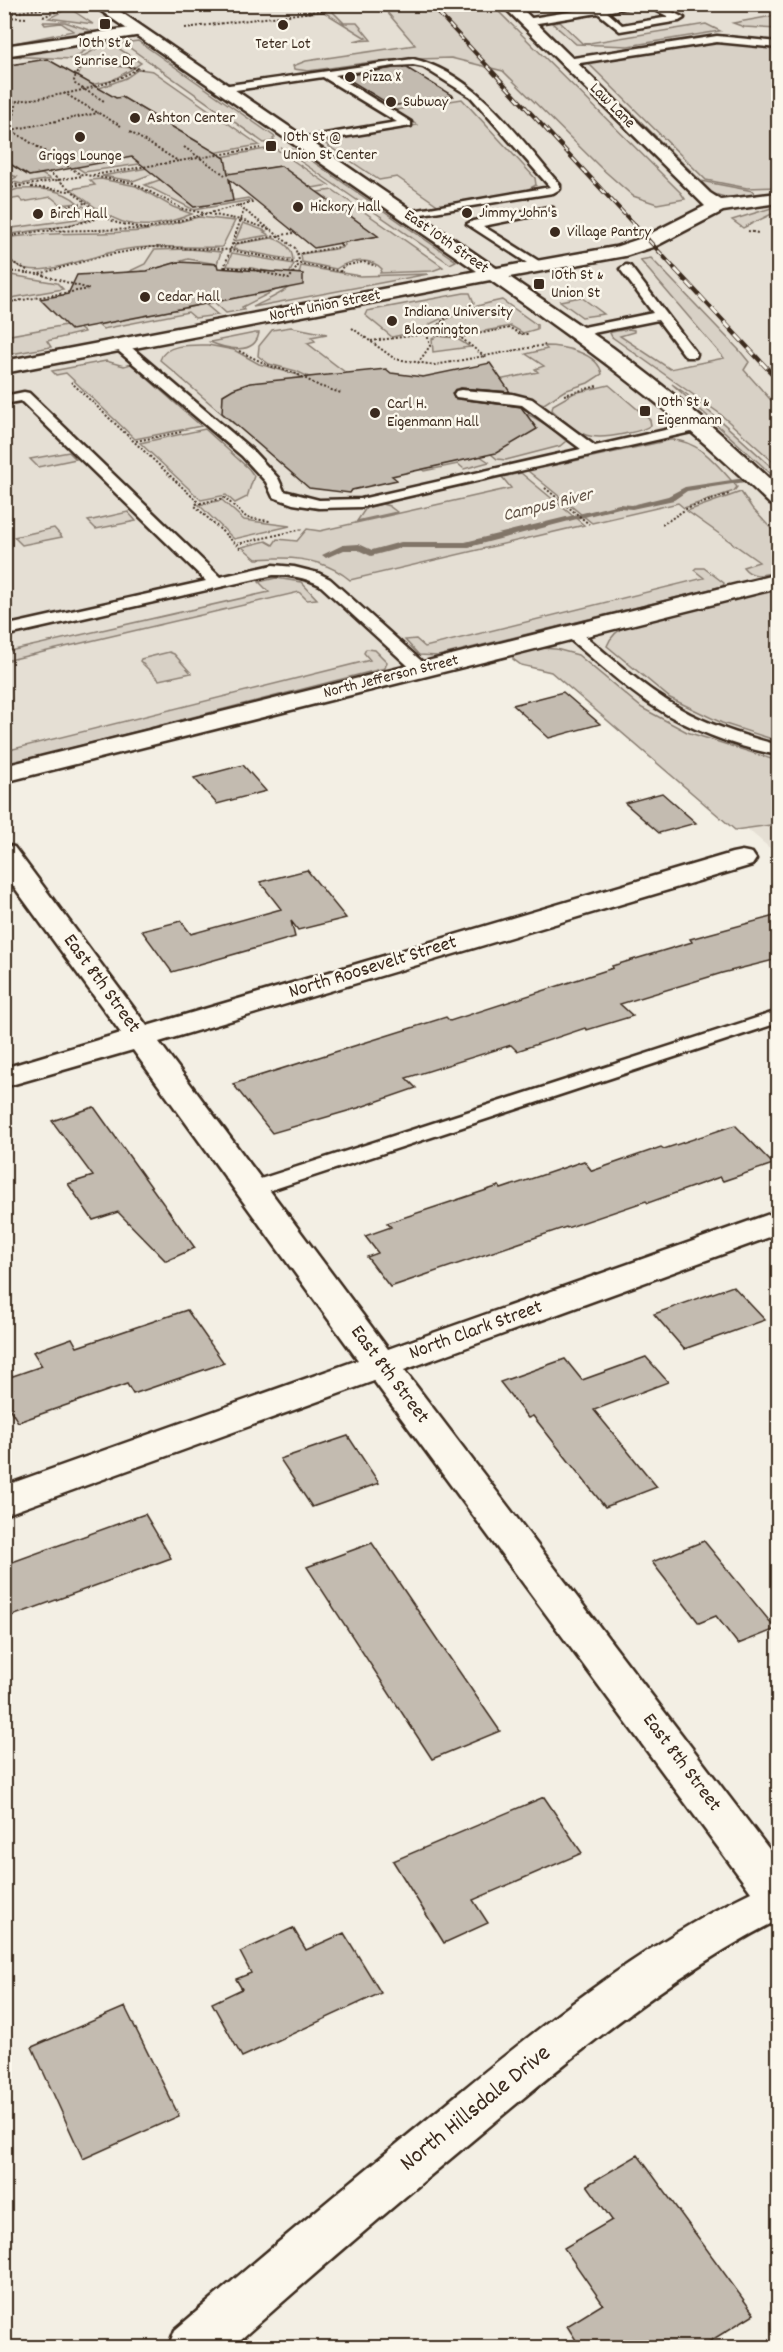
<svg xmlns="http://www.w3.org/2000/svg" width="783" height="2352" font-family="Dekko,sans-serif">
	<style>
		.built { fill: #e5dfd4 }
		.green { fill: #d8d1c6; stroke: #8a7e72; stroke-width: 1.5 }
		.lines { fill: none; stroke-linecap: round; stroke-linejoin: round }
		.stream { fill: #817468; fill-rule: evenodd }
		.building { fill: #c3bbb0; stroke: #3b2a1e; stroke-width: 1.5 }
		.service-casing { stroke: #3b2a1e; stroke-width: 5 }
		.minor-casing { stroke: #3b2a1e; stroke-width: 5 }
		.tertiary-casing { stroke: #3b2a1e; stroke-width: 5 }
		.path { stroke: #3b2a1e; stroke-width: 2; stroke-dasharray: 2 2; stroke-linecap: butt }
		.service { fill: #fbf7ec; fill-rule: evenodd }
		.minor { fill: #fbf7ec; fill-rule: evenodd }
		.tertiary { fill: #fbf7ec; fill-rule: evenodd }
		.rail-far1-casing { stroke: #3b2a1e; stroke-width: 4 }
		.rail-casing { stroke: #3b2a1e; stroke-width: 4.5 }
		.rail-far1 { stroke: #fbf7ec; stroke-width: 2; stroke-dasharray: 7; stroke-linecap: butt }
		.rail { stroke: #fbf7ec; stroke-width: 3; stroke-dasharray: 9; stroke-linecap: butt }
		.poi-dot { fill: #3b2a1e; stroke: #fbf7ec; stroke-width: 2 }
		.labels { text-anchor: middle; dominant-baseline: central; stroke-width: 5; stroke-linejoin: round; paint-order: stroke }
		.far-poi-label { font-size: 16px; fill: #3b2a1e; stroke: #fbf7ec; text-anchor: start }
		.far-street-label { font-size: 16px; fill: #3b2a1e; stroke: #fbf7ec }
		.far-water-label { font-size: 18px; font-style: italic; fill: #645549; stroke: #fbf7ec }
		.street-label { font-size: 20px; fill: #3b2a1e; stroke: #fbf7ec }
		.near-street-label { font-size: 24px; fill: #3b2a1e; stroke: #fbf7ec }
	</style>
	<rect width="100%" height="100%" fill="#f3efe4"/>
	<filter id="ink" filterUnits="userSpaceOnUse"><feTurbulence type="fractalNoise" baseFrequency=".0167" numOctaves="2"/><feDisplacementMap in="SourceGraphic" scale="12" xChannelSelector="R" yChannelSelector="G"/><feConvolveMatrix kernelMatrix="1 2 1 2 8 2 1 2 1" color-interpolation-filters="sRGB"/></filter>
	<g filter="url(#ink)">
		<path class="built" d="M4,5h774v850l-256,-217 -517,129z"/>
		<path class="green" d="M381,5h111l189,188 4,6 -28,5 -24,-8 -33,-29 -97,-96 -52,-13 -64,2 -79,11 -14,-2 -1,-3 13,-5 109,-16z
			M69,8l24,16 -44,-6z
			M345,8l1,1 -14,2 12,12h13l14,17 -17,1 12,-3 -42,-26 -18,1z
			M778,15v14l-34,-2 -11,-4z
			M43,22h22l27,9 -87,14 68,-14 -12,-8 -16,2z
			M560,22l23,22 123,-20 14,7 -92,15 -52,-2 -24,-21z
			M138,41l137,96 -2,2 2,2 -11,2 -141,-100z
			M109,42l32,21 -6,4 -59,-7z
			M97,43l-25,16 -65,-3z
			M716,43l28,1 34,6v137l-31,1 -41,-8 -118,-117z
			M77,62l57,6 -23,13 -26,5 -8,-7 4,-9 -6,-7z
			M139,69l14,2 106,74 -52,9 -7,-11 -78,-46 -13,3 -12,-11 29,-11z
			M462,99l73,79 1,7c-26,16 -66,16 -97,21l-42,-29 -18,3 -58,-39 96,-16 -22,-15z
			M627,108l74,73 52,10 2,5 -30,1 -15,-4 -87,-84z
			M124,140l43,20 -83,12 -40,-25z
			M281,148l15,2 160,111 -6,3z
			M265,149l2,2 9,-2 53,36 -17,3 -31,-22 -50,8 -20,-15z
			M199,159l-32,26 27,22 54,-9 3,2 -57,10 -49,-25 23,-8 -11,-5 -24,9 -31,-5z
			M4,160l25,16 13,-2 8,5 -28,5 -13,-3 8,-4 -12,-4z
			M101,179l35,7 37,21 19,7c-58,22 -75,11 -121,-25l24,-4 -5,-5z
			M18,189c21,-1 44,-1 60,14l-17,2 -10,-8 -28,5 -4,-4 -11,2 -3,-3v-4z
			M333,190l110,77 -11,4 -52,2 2,-4c-11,-12 -34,-9 -46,0l-34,-7 -1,-8 40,-6 4,-3 -1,-3 34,-6 -60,-44z
			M83,206l12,9 -3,4 -27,7 -60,9v-6l72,-10 -12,-10z
			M778,206v5l-35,17 -11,-8z
			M199,217l36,4 -13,26c-33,1 -67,-3 -100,3 -26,4 -70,24 -94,19 -9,-1 -18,-8 -23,-14v-17c45,-7 90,-3 135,-7 20,-2 39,-10 59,-14z
			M243,223l23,8 -2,1 5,3 -34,6z
			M272,238c11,3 20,9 21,22l-60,-11 3,-5z
			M189,249l32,3 -4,12 -29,-5 -41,12 -21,2 19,-9 9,-14z
			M232,253l62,11 -6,12 -36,-8 -25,-2z
			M651,258l89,93 9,11 -5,8 34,38v58l-59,-53 -107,-76 -2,-4 2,-1 16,-3 6,1v2l-14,4 50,33 54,-11 -84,-98z
			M301,266l59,10 68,-2 -175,33c19,-10 44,-17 48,-41z
			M5,274l52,9 6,6 -58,10z
			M278,289l-36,18 2,3 -18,3 -12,-11z
			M464,293h6l4,10 -44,21 -6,6 -32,7 -27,-22 2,-4z
			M581,297l23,17 -22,3 -22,-16z
			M502,300l35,25v4l-14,4 -12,-7 -47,9 -32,-4c18,-19 46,-26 70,-31z
			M205,304l13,11 -23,3 -7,-6 -85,17 -5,-4z
			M66,325l13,3 5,4 -37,9 4,6 -46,8v-19z
			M291,327l36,7 -16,3 4,4 -8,2 47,36h-41l-17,-8 -27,-7 -11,-8 1,-10 13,-16z
			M255,333h4c-4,23 -33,16 -49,9z
			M438,336l18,2 14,9 -37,5 -1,-13z
			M208,345l26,5 25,14 39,11 10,6c-30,1 -60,-2 -85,14v8l11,21 -74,-64c5,-17 33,-15 48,-15z
			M544,346c18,0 54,6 58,28l-14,9 -24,8 -20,13 -22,-8 -59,-9 75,-15 -3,-3 9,-3 -18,-12 21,-5z
			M106,361l18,5 7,-2 70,62 -66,13 -69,-66 -10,2 -4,-4z
			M672,384c39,26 72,58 106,89v7z
			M609,385l41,35 1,5c-8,6 -18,7 -27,9 -39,8 -43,1 -72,-24l1,-5 21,-12z
			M473,400c39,5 64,14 93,41l-6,5 -54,14 -9,-1 -12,-10c19,-4 40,-6 48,-25 -16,-24 -70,-20 -97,-22z
			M205,429l44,40 5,7 -7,21 -12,6 -9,-8 -25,5 -61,-57z
			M670,440c29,-1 49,27 67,47l-3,4 -50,17 -6,-5 -86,20 -64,-52z
			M69,452l7,7 -38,8 -8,-8z
			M480,456l9,6 -25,7 -6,-5 -34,7 -4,-3z
			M521,473l63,52 -234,55c-21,-18 -48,-23 -75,-22 -7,0 -13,1 -19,1l-14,-12 24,-6 7,4 4,-6 20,2 10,-12 13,2 191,-43 -9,-11z
			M741,492l11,16 26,28v35c-12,3 -25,9 -35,-4l16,-5 -72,-51z
			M222,500l22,20 46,6 -56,13 -35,-34z
			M382,504l7,2 8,6 -40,9 9,-13z
			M128,512l8,9 -40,8 -8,-8z
			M54,528l8,9 -40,8 -8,-8z
			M696,568h8l20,15 -1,3 -285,70 -19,-1 -14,-15 11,-1 9,8 279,-69 -10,-8z
			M276,578l25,4 16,17 -10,1 -8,-8 -294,69v-9l264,-60 -10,-10z
			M778,589v152l-56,-18 -52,-25 -63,-52c4,-11 12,-17 22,-21z
			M539,648l17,1 22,6 64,53 45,24 91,29v63l-43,6 -184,-158 -30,-7 -8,-6v-4l7,-4z
			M366,649l9,1 12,12 -2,6 -380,97v-14l365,-91 -6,-7z
			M169,652l5,2 17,19 -32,7 -19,-19 1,-2z"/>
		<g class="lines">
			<path class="stream" d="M778,473v4l-91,14 -13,9 -42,9 -13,-1 -154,40h-64l-30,8 -13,-6h-14l-18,8 -4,-3 21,-10 16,-1 13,6 29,-8h64l154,-38 13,1 36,-9 17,-9z"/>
		</g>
		<path class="building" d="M47,59l69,39 6,-1 103,61 3,16 53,-8 97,70 -64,12 -85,-69 4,22 -39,6 -62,-50 -103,19 -25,-16v-94z
			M394,68h13l46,28 -61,10 -49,-30z
			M178,262l39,2 1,4 85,6v11l-232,45 -31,-31 28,-5 9,-19 70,-4z
			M490,363l20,29 -49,-4 -9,5 2,5 67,9 16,22 -41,24 -104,23 5,4 -45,10 -2,3 -41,-5 -87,-75 1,-18 10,-6 17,-6 136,-14 5,4 32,4z
			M563,692l37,32 -51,14 -36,-33z
			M243,765l23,26 -49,13 -23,-26z
			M662,793l34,30 -37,10 -34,-30z
			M307,870l39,48 -48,12 -7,-9 4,16 -123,35 -30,-41 39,-10 10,13 90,-25 -21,-27z
			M778,915v44l-56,14 -102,31 13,12 -46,14 -2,-2 -68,23 -6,-6 -105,33 10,10 -58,20 -86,25 -39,-49 213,-67 4,4 163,-53 -1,-2 80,-24 -2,-3z
			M94,1107l101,141 -29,13 -48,-49 -25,8 -25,-36 25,-8 -41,-55z
			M735,1125l38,39 -50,17 -3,-4 -72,26 -2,-2 -79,27 -1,-1 -176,60 -23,-30 11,-4 -13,-17 26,-9 -4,-4 112,-37 2,3 83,-28 8,10 69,-24 3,2z
			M733,1286l32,34 -81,29 -30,-35z
			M187,1310l37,53 -91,31 -6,-10 -109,38 -14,-22v-21l38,-13 -9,-14 39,-14 5,9z
			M646,1357l22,25 -74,28 63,77 -52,20 -72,-91 -5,2 -28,-36 65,-23 17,21z
			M348,1436l31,47 -67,24 -32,-48z
			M145,1514l26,44 -167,61v-54z
			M704,1541l72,88 -38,15 -22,-28 -17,7 -47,-61z
			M372,1543l69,102 59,86 -68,28 -125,-192z
			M544,1797l38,56 -109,47 15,23 -44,20 -51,-82z
			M293,1928l13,22 38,-17 37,60 -139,64 -30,-54 30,-14 -6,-10 15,-6 -11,-21z
			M125,2007l54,109 -96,43 -51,-112z
			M638,2155l116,159 -55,34h-118l-14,-22 36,-22 -39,-56 48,-28 -25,-35z"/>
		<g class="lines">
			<defs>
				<path id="service" d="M510,4h28l-27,6 -5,-3z
					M616,4h25l-34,8 15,13 47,-8 -25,-13h13l27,14 -5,3 -59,10 -22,-18 -72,12 -5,-3 5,-3z
					M717,36l61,6v6l-61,-6 -150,23 -5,-3 5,-3z
					M413,59c64,15 106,79 147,126v4l-7,4 -150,24v-4l4,-1 143,-25 -79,-90 -48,-30 -10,-2 -19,1 -59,9 76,47v4l-112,18 -4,-1v-4l102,-17 -74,-45 -101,15 -5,-3 5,-3z
					M549,207l4,1v4l-70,14 59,37v6l-4,1 -71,-46 6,-3z
					M626,265l4,1 67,88 -1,3h-10l-28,-37 -80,16 -4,-1 -2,-3 2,-3 79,-16 -33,-44z
					M120,341l5,1 127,108 26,28 6,13 35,9 42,-1 220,-50 -59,-44 -66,-8 -2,-3 2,-3 5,-1 51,4 20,5 63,47 105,-24 7,4 -7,4 -339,77 -42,1 -26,-4 -20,-7 -7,-15 -24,-26 -127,-108 -1,-3z
					M24,392l5,1 191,184 53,-12 21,2 24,6 12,6 98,88 2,3 -2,3h-12l-96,-88c-16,-8 -30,-10 -47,-10l-269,61v-10l202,-45 -185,-180 -17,3v-8z
					M572,628l6,2c33,27 64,57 101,78 31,18 66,28 99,37v10c-42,-8 -88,-25 -125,-49 -31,-20 -58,-46 -87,-70l-2,-3z
					M778,1011v12l-519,171 -7,2 -7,-2 -4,-5 4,-5z"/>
				<path id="minor" d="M501,4h16l193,189 11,7 57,-7v10l-55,8 -67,35 -31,10 -132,24 -7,-2 -3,-4 3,-4 129,-23 27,-9 63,-32z
					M137,27l8,5 -3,3 -138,21v-10z
					M778,574v14l-774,194v-16z
					M4,845l10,2 133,179 585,-173 10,-2 10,2 4,6 -4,6 -593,177 229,307 390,-138v23l-374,136 374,491v59c-109,55 -211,141 -305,220 -82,68 -163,137 -242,208h-63l7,-18c86,-74 173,-146 261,-218 98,-81 200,-164 315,-220l-377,-511 -370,134v-29l354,-126 -225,-310 -129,37v-19l117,-35 -117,-160z"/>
				<path id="tertiary" d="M91,4h18l503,343c58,43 114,89 166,140v19l-8,-2c-86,-85 -181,-155 -280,-224l-486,93v-12l473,-90z"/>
			</defs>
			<use href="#service" class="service-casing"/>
			<use href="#minor" class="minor-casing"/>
			<use href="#tertiary" class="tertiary-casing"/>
			<path class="path" d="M4,6l10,6
				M4,14l66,-9
				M4,17l24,1
				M43,17l21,-9
				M185,28l190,-24
				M109,64l34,5
				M74,66l4,4 -4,10 1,4 29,17
				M64,93l57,33
				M17,101l-6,29 69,44 53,9 50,26 58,11 31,10
				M4,103c47,-7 94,-11 135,-35
				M4,126l7,4 87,-17
				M130,132l48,29
				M184,147l41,28
				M93,175l167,-27
				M4,181l17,5
				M31,187l38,4
				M4,189l78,-13
				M4,201l4,3
				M63,207l22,-4
				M50,229l43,-9 8,-5
				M146,229l107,-27
				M748,231l10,2
				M4,237l36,-6 106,-2 -29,-6 -16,-8 -52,-43
				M233,244l60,-11
				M297,254l43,-7 2,-2 -3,-2
				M4,258l25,13
				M225,267l26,2 38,10 11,-16 -5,-15 -51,-38
				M224,268l20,-58 -7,-5
				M4,271l35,3 64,-18 48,-9 79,3 113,22
				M340,272l3,-6 21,-4 12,4
				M4,303l85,-14 -50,-15
				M352,328l43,31 40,6 110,-20
				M371,341l56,-7 33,3
				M239,351l31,15 25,7 24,13 22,7
				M485,357l-25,-20 50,-9 10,6h9
				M418,363l12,-17 -3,-12 19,-16 19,-9
				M71,382l127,120 -3,4 47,44
				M564,395l33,-9
				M136,441l45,-9
				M545,488l44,36
				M196,504l29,-6 22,20 23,3
				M662,525l24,-16 43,-15
				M237,544l66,-15"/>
			<use href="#service" class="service"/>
			<use href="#minor" class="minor"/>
			<use href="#tertiary" class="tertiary"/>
			<defs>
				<path id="rail-far1" d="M430,4l247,267"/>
				<path id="rail" d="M675,269l103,111"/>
			</defs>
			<use href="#rail-far1" class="rail-far1-casing"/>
			<use href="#rail" class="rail-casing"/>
			<use href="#rail-far1" class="rail-far1"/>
			<use href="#rail" class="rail"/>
		</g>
	</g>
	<g class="poi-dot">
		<rect x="99" y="18" width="12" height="12" rx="3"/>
		<circle cx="283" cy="25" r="6"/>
		<circle cx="350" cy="77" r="6"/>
		<circle cx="391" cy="102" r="6"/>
		<circle cx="135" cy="118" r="6"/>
		<circle cx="80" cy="137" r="6"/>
		<rect x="265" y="140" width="12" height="12" rx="3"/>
		<circle cx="298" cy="207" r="6"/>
		<circle cx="467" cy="213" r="6"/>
		<circle cx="38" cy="214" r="6"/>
		<circle cx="555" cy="232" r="6"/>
		<rect x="533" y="278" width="12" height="12" rx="3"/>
		<circle cx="145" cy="297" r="6"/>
		<circle cx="392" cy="321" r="6"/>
		<rect x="639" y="405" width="12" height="12" rx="3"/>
		<circle cx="375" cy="413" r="6"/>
	</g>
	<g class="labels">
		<g class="far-poi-label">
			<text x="105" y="43" text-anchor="middle">10th St &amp;<tspan x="105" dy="18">Sunrise Dr</tspan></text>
			<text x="283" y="44" text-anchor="middle">Teter Lot</text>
			<text x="362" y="77">Pizza X</text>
			<text x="403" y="102">Subway</text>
			<text x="147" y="118">Ashton Center</text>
			<text x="283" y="137">10th St @<tspan x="283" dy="18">Union St Center</tspan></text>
			<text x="80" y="156" text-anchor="middle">Griggs Lounge</text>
			<text x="310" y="207">Hickory Hall</text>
			<text x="479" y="213">Jimmy John's</text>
			<text x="50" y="214">Birch Hall</text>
			<text x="567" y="232">Village Pantry</text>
			<text x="551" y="275">10th St &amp;<tspan x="551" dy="18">Union St</tspan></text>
			<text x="157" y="297">Cedar Hall</text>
			<text x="404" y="312">Indiana University<tspan x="404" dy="18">Bloomington</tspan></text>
			<text x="657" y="402">10th St &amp;<tspan x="657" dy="18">Eigenmann</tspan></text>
			<text x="387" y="404">Carl H.<tspan x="387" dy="18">Eigenmann Hall</tspan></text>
		</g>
		<g class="far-street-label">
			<text transform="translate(612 106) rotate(45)">Law Lane</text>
			<text transform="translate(446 242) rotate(35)">East 10th Street</text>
			<text transform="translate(325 306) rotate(-11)">North Union Street</text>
			<text transform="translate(391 677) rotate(-14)">North Jefferson Street</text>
		</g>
		<g class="far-water-label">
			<text transform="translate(548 506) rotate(-14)">Campus River</text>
		</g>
		<g class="street-label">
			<text transform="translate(373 968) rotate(-17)">North Roosevelt Street</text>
			<text transform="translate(101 984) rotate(54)">East 8th Street</text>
			<text transform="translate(476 1331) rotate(-20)">North Clark Street</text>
			<text transform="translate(389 1375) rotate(53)">East 8th Street</text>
			<text transform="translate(681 1763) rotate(53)">East 8th Street</text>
		</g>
		<g class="near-street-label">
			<text transform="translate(476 2109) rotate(-39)">North Hillsdale Drive</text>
		</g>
	</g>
	<rect width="783" height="2352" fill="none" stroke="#fbf7ec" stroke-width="24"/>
	<rect x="12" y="12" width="759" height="2328" fill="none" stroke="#3b2a1e" stroke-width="2" filter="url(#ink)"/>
</svg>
